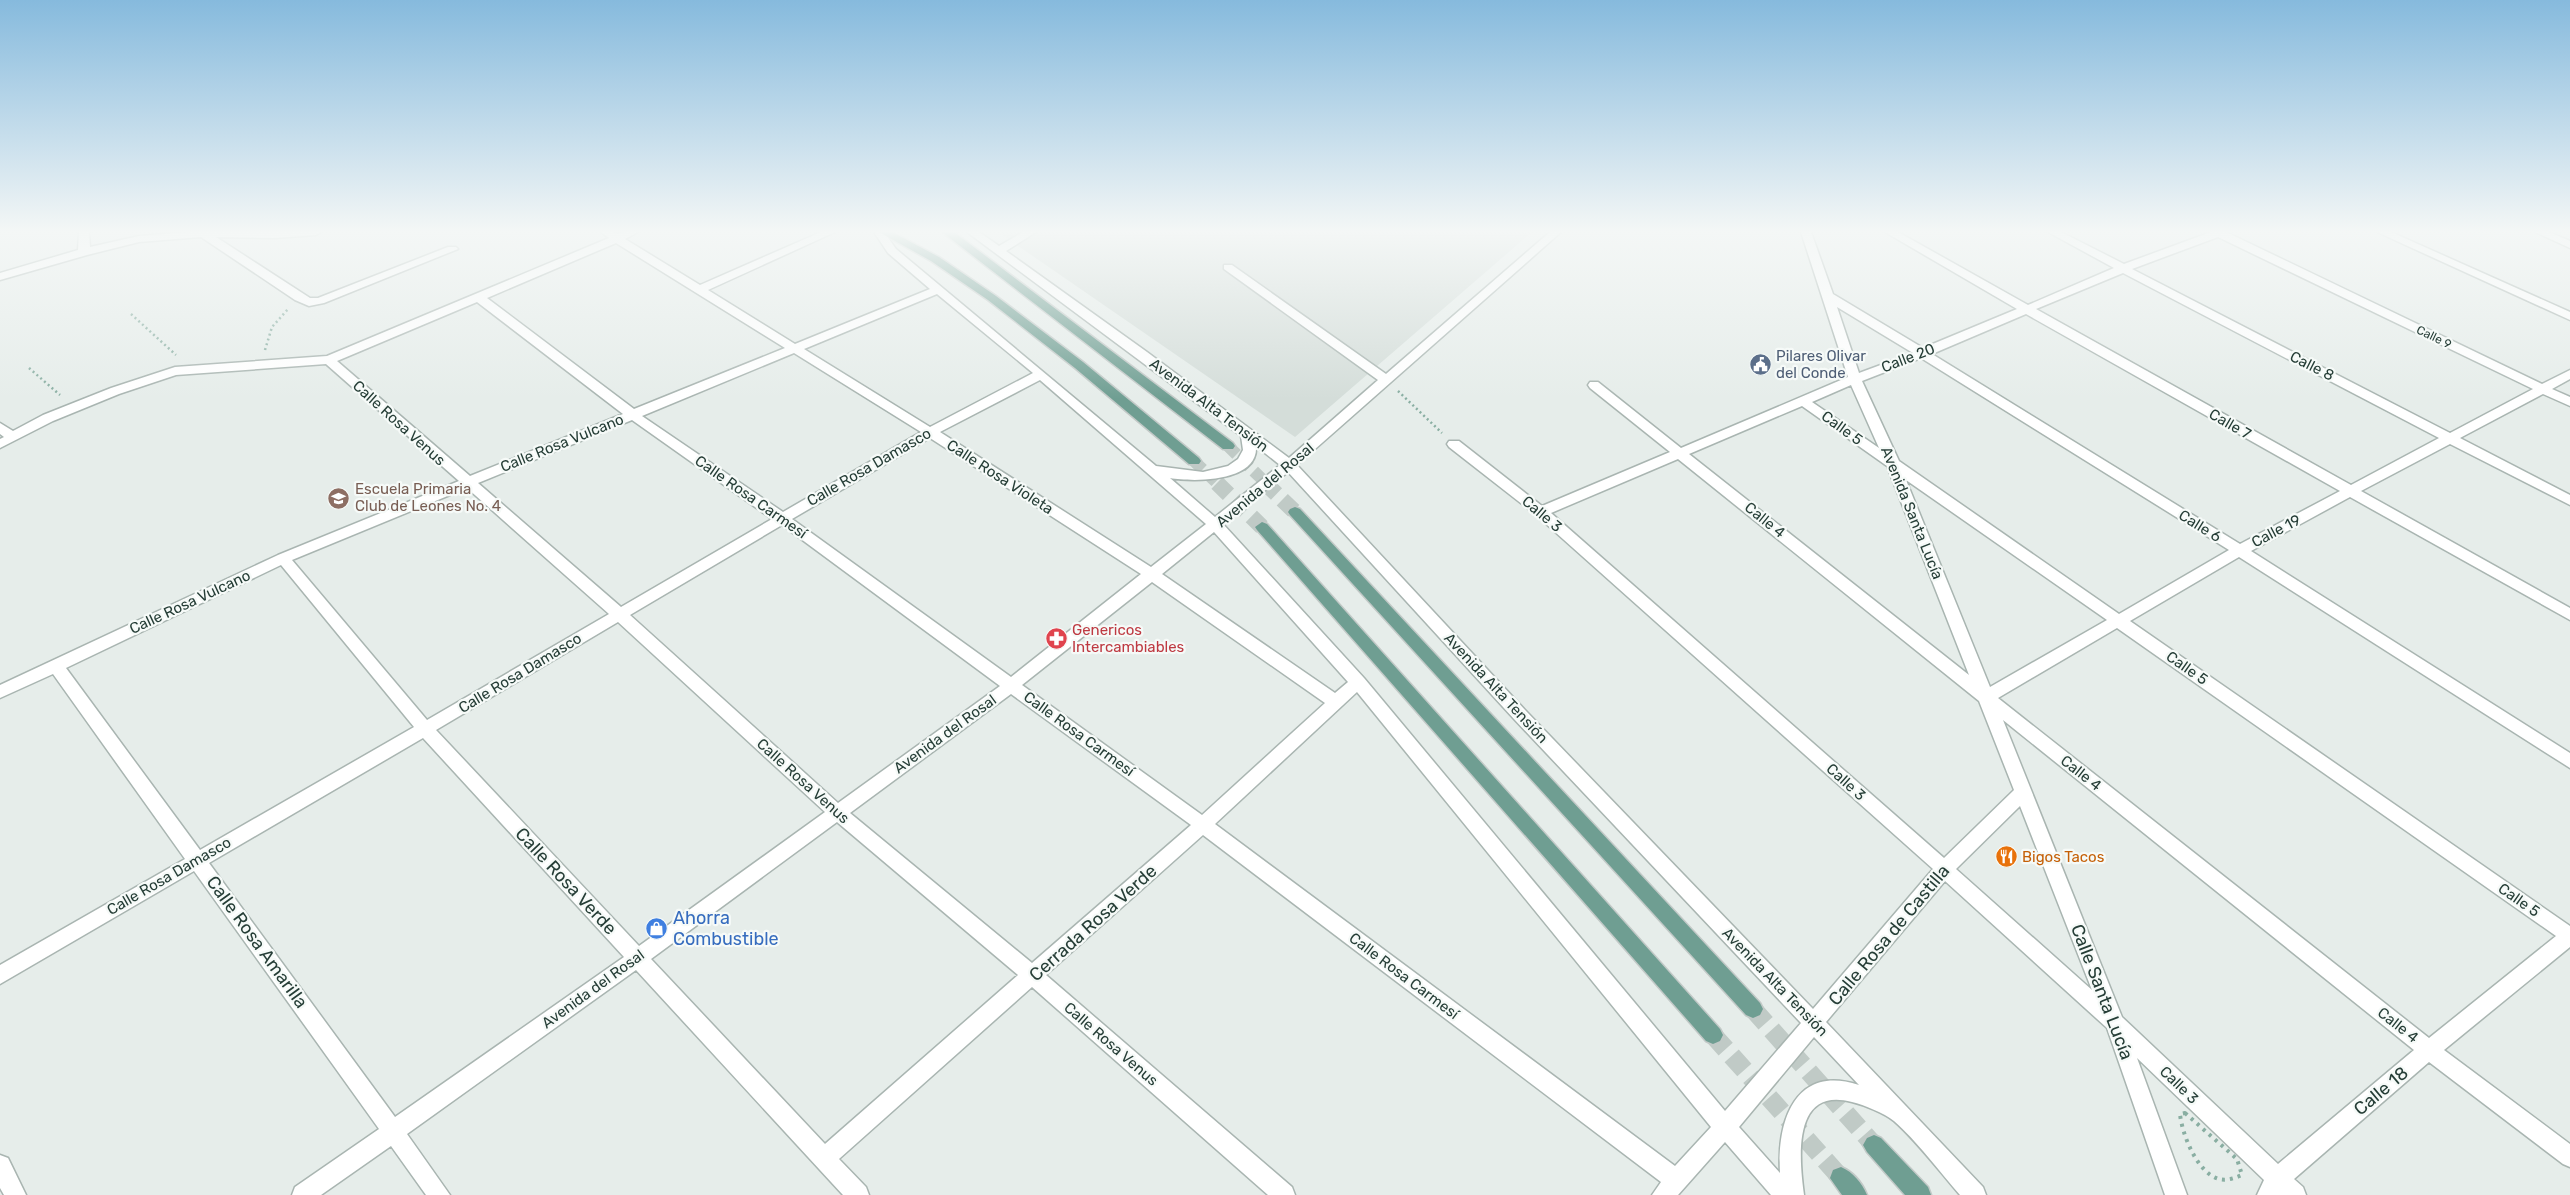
<svg xmlns="http://www.w3.org/2000/svg" width="2570" height="1195" font-family="Rubik,sans-serif">
	<style>
		.built { fill: #d4ddd9 }
		.lines { fill: none; stroke-linecap: round; stroke-linejoin: round }
		.major-tunnel-far2 { stroke: #c0cac6; stroke-width: 12; stroke-dasharray: 12 6; stroke-linecap: butt }
		.major-tunnel-far1 { stroke: #c0cac6; stroke-width: 16; stroke-dasharray: 16 8; stroke-linecap: butt }
		.major-tunnel { stroke: #c0cac6; stroke-width: 19; stroke-dasharray: 19 9; stroke-linecap: butt }
		.minor-casing { stroke: #a9b5b1; stroke-width: 3 }
		.major-casing { stroke: #c2c9c7; stroke-width: 3 }
		.path-far1 { stroke: #89aea2; stroke-width: 2.5; stroke-dasharray: 2 3; stroke-linecap: butt }
		.path { stroke: #89aea2; stroke-width: 4; stroke-dasharray: 3 5; stroke-linecap: butt }
		.minor { fill: #fff; fill-rule: evenodd }
		.major { fill: #6f9e92; fill-rule: evenodd }
		.labels { text-anchor: middle; dominant-baseline: central; stroke-width: 4.5; stroke-linejoin: round; paint-order: stroke }
		.far-street-label { font-size: 12px; fill: #263e37; stroke: #f6faf8 }
		.service-label { font-size: 15px; fill: #4e5e75; stroke: #f6faf8; text-anchor: start }
		.street-label { font-size: 15px; fill: #263e37; stroke: #f6faf8 }
		.education-label { font-size: 15px; fill: #785e54; stroke: #f6faf8; text-anchor: start }
		.health-label { font-size: 15px; fill: #be3a42; stroke: #f6faf8; text-anchor: start }
		.food-label { font-size: 15px; fill: #c56008; stroke: #f6faf8; text-anchor: start }
		.near-street-label { font-size: 18px; fill: #263e37; stroke: #f6faf8 }
		.near-shop-label { font-size: 18px; fill: #366cbe; stroke: #f6faf8; text-anchor: start }
	</style>
	<rect width="100%" height="100%" fill="#e6edea"/>
	<path class="built" d="M998,232h534l-237,205z"/>
	<g class="lines">
		<path class="major-tunnel-far2" d="M1228,446l39,38
			M1194,461l24,23"/>
		<path class="major-tunnel-far1" d="M1217,483l45,44
			M1265,483l30,29"/>
		<path class="major-tunnel" d="M1753,1009l121,136
			M1713,1035l128,143"/>
		<defs>
			<path id="minor" d="M79,232h10l1,15 49,-11 50,-4h132l-5,3 -41,3 -59,-1 94,61h8l130,-51h8l2,2 -134,54 -15,3 -14,-6 -94,-63 -62,5 -52,13 -87,25v-7l78,-23z
				M601,232h12l5,2 6,-2h14l-13,7 75,46 121,-53h14l-127,58 87,54 135,-55 -42,-36 -14,-21h10l12,17 260,217 47,6 25,-6 10,-7 5,-9 -2,-14 -274,-204h12l20,14 24,-14h13l-30,19 141,101 142,106 89,-78 -154,-111v-4h8l154,109 164,-142h11l-264,233 229,246 287,298 120,-140 -397,-354 -87,-68 -2,-3 2,-3h10l83,65 128,-54 -80,-64 -2,-3 2,-3h8l83,66 167,-71 -47,-145h10l22,62 90,54 94,-39 -132,-77h13l130,73 86,-37 -66,-36h13l63,32 87,-32h15l316,152 28,-14v9l-18,10 18,8v9l-27,-12 -83,44 110,57v10l-120,-61 -89,47 209,117v12l-220,-123 -99,54 319,202v15l-331,-211 -109,64 440,305v21l-126,103 126,94v23l-7,-3 -134,-102 -135,117 9,8 3,8h-49l7,-15 -127,-122 50,137h-22l-58,-167 -162,-147 -119,141 157,165 3,8h-26c-20,-23 -44,-55 -66,-74 -10,-8 -30,-16 -42,-19 -60,-16 -53,56 -48,93h-33l-46,-53 -47,53h-26l9,-13 -458,-347 -157,140 246,212 3,8h-27l-236,-208 -193,172 27,28 3,8h-26l-207,-225 -229,164 43,61h-24l-35,-49 -70,49h-29l3,-8 84,-58 -185,-258 -194,113v-19l185,-106 -132,-185 -53,24v-13l278,-130 181,-74 -133,-117 -150,11 -57,19 -66,27 -53,27v-9l4,-2 -4,-3v-11l13,8 30,-16 68,-27 64,-21 152,-11 282,-118zM2218,237l315,152 -83,44 -318,-164zM616,243l169,105 -151,61 -147,-111zM2123,273l316,165 -88,47 -315,-176zM937,294l96,79 -103,54 -126,-78zM477,302l146,112 -153,62 -133,-115zM1837,307l76,46 -54,20zM2026,314l314,177 -100,53 -308,-190zM794,353l127,79 -138,80 -141,-96zM1921,358l308,192 -110,64 -220,-153 -37,-80zM1040,380l166,144 -55,43 -211,-135zM1851,385l28,63 -67,-46zM1802,406l85,60 82,209 -280,-221zM632,420l140,99 -151,88 -143,-124zM930,438l211,136 -130,103 -219,-158zM1256,446l24,19 -65,52 -45,-39c22,4 89,5 86,-32zM1678,459l301,242 35,89 -70,68 -393,-345zM1288,472l226,247 287,304 -76,88 -361,-433 -141,-154zM1906,480l201,140 -117,67zM467,488l142,126 -182,106 -135,-160zM782,525l218,161 -162,117 -208,-188zM1214,532l134,150 -13,11 -173,-119zM281,565l133,162 -214,123 -134,-182zM1152,582l173,121 -123,112 -180,-130zM618,622l207,190 -186,134 -203,-216zM2117,628l439,308 -127,102 -431,-340zM1357,692l354,435 -36,39 -460,-342zM1011,694l180,131 -159,138 -182,-150zM2003,720l411,330 -136,114 -156,-147zM423,738l201,219 -229,160 -186,-254zM2020,806l72,184 -136,-121zM837,822l181,153 -193,169 -174,-185zM1814,1037l45,48c-64,-21 -82,36 -79,88l-41,-46z
				M2377,232h14l179,80v8z
				M2535,232h14l21,9v7z
				M0,1155l8,3 18,37h-22l-4,-7z"/>
			<path id="major" d="M879,232h13l47,25 57,39 87,66 116,96 2,3 -2,3h-10l-114,-96 -87,-68 -57,-39z
				M942,232h12l279,211 2,3 -2,3h-10z
				M1295,507l5,2 460,494 3,6 -3,6 -7,3 -7,-3 -456,-500 -2,-3 2,-3z
				M1262,522l5,2 453,505 3,6 -3,6 -7,3 -7,-3 -449,-511 -2,-3z
				M1874,1135l7,3 47,49 3,8h-26l-38,-43 -4,-7 4,-7z
				M1841,1167c12,5 21,16 26,28h-25l-12,-17 3,-8z"/>
		</defs>
		<use href="#minor" class="minor-casing"/>
		<use href="#major" class="major-casing"/>
		<path class="path-far1" d="M131,314l45,41
			M265,350l7,-23 16,-18
			M29,368l31,27
			M1398,391l44,42"/>
		<path class="path" d="M2185,1113l52,46 5,16c-7,3 -15,6 -23,4 -22,-6 -37,-45 -39,-65z"/>
		<use href="#minor" class="minor"/>
		<use href="#major" class="major"/>
	</g>
	<linearGradient id="sky" x2="0" y2="1"><stop stop-color="#86badd"/><stop offset="0.58" stop-color="#f4f7f6"/><stop offset="1" stop-color="#f4f7f6" stop-opacity="0"/></linearGradient>
	<rect width="2570" height="399" fill="url(#sky)"/>
	<defs>
		<symbol id="civic-disc" viewBox="-11 -11 22 22"><circle r="9.5" fill="#5c6f8a" stroke="#f6faf8"/><path d="M-.6-6.5H3V-4.5H.6V-3L4-1V1h2V6H-6V1h2V-1L-.6-3ZM-1.2 2.5V6h2.4V2.5Z" fill="#fff"/></symbol>
		<symbol id="school-disc" viewBox="-11 -11 22 22"><circle r="9.5" fill="#8d6e63" stroke="#f6faf8"/><path d="M0-5L7-2L0 1L-7-2ZM-4 1L0 2.5L4 1V4Q0 6-4 4Z" fill="#fff"/></symbol>
		<symbol id="pharmacy-disc" viewBox="-11 -11 22 22"><circle r="9.5" fill="#e0444e" stroke="#f6faf8"/><path d="M-2-6h4v4h4v4h-4v4h-4v-4h-4v-4h4Z" fill="#fff"/></symbol>
		<symbol id="restaurant-disc" viewBox="-11 -11 22 22"><circle r="9.5" fill="#e8710a" stroke="#f6faf8"/><path d="M-5-6h1v4h1v-4h1v4h1v-4h1v5L-1.5 .5V6h-2V.5L-5-1ZM5-6V6H3V1.5H1.5Q1.5-4 5-6Z" fill="#fff"/></symbol>
		<symbol id="shop-disc" viewBox="-11 -11 22 22"><circle r="9.5" fill="#3f7fe0" stroke="#f6faf8"/><path d="M-5-2.5h2.3a2.7 3.5 0 0 1 5.4 0H5L5.5 6h-11ZM-1.5-2.5h3a1.5 2.3 0 0 0-3 0Z" fill="#fff"/></symbol>
	</defs>
	<g fill-rule="evenodd">
		<use href="#civic-disc" x="1748" y="352" width="25" height="25"/>
		<use href="#school-disc" x="326" y="486" width="25" height="25"/>
		<use href="#pharmacy-disc" x="1044" y="626" width="25" height="25"/>
		<use href="#restaurant-disc" x="1994" y="844" width="25" height="25"/>
		<use href="#shop-disc" x="644" y="916" width="25" height="25"/>
	</g>
	<g class="labels">
		<g class="far-street-label">
			<text transform="translate(2434 337) rotate(26)">Calle 9</text>
		</g>
		<g class="service-label">
			<text x="1776" y="356">Pilares Olivar<tspan x="1776" dy="17">del Conde</tspan></text>
		</g>
		<g class="street-label">
			<text transform="translate(1908 358) rotate(-21)">Calle 20</text>
			<text transform="translate(2312 366) rotate(27)">Calle 8</text>
			<text transform="translate(1209 405) rotate(37)">Avenida Alta Tensión</text>
			<text transform="translate(399 423) rotate(42)">Calle Rosa Venus</text>
			<text transform="translate(2230 424) rotate(30)">Calle 7</text>
			<text transform="translate(1842 428) rotate(36)">Calle 5</text>
			<text transform="translate(562 443) rotate(-22)">Calle Rosa Vulcano</text>
			<text transform="translate(869 467) rotate(-30)">Calle Rosa Damasco</text>
			<text transform="translate(1000 477) rotate(33)">Calle Rosa Violeta</text>
			<text transform="translate(1265 485) rotate(-40)">Avenida del Rosal</text>
			<text transform="translate(751 497) rotate(35)">Calle Rosa Carmesí</text>
			<text transform="translate(1912 513) rotate(68)">Avenida Santa Lucía</text>
			<text transform="translate(1542 514) rotate(40)">Calle 3</text>
			<text transform="translate(1765 520) rotate(39)">Calle 4</text>
			<text transform="translate(2200 526) rotate(32)">Calle 6</text>
			<text transform="translate(2276 531) rotate(-28)">Calle 19</text>
			<text transform="translate(190 602) rotate(-25)">Calle Rosa Vulcano</text>
			<text transform="translate(2187 668) rotate(35)">Calle 5</text>
			<text transform="translate(520 673) rotate(-31)">Calle Rosa Damasco</text>
			<text transform="translate(1496 688) rotate(47)">Avenida Alta Tensión</text>
			<text transform="translate(945 734) rotate(-36)">Avenida del Rosal</text>
			<text transform="translate(1079 734) rotate(36)">Calle Rosa Carmesí</text>
			<text transform="translate(2081 773) rotate(38)">Calle 4</text>
			<text transform="translate(803 781) rotate(42)">Calle Rosa Venus</text>
			<text transform="translate(1846 782) rotate(42)">Calle 3</text>
			<text transform="translate(169 876) rotate(-30)">Calle Rosa Damasco</text>
			<text transform="translate(2519 900) rotate(35)">Calle 5</text>
			<text transform="translate(1404 976) rotate(37)">Calle Rosa Carmesí</text>
			<text transform="translate(1775 982) rotate(46)">Avenida Alta Tensión</text>
			<text transform="translate(593 989) rotate(-36)">Avenida del Rosal</text>
			<text transform="translate(2398 1025) rotate(38)">Calle 4</text>
			<text transform="translate(1111 1044) rotate(41)">Calle Rosa Venus</text>
			<text transform="translate(2179 1085) rotate(44)">Calle 3</text>
		</g>
		<g class="education-label">
			<text x="355" y="489">Escuela Primaria<tspan x="355" dy="17">Club de Leones No. 4</tspan></text>
		</g>
		<g class="health-label">
			<text x="1072" y="630">Genericos<tspan x="1072" dy="17">Intercambiables</tspan></text>
		</g>
		<g class="food-label">
			<text x="2022" y="857">Bigos Tacos</text>
		</g>
		<g class="near-street-label">
			<text transform="translate(566 881) rotate(47)">Calle Rosa Verde</text>
			<text transform="translate(1093 923) rotate(-42)">Cerrada Rosa Verde</text>
			<text transform="translate(1889 935) rotate(-50)">Calle Rosa de Castilla</text>
			<text transform="translate(257 942) rotate(54)">Calle Rosa Amarilla</text>
			<text transform="translate(2102 992) rotate(69)">Calle Santa Lucía</text>
			<text transform="translate(2381 1091) rotate(-40)">Calle 18</text>
		</g>
		<g class="near-shop-label">
			<text x="673" y="918">Ahorra<tspan x="673" dy="21">Combustible</tspan></text>
		</g>
	</g>
</svg>
